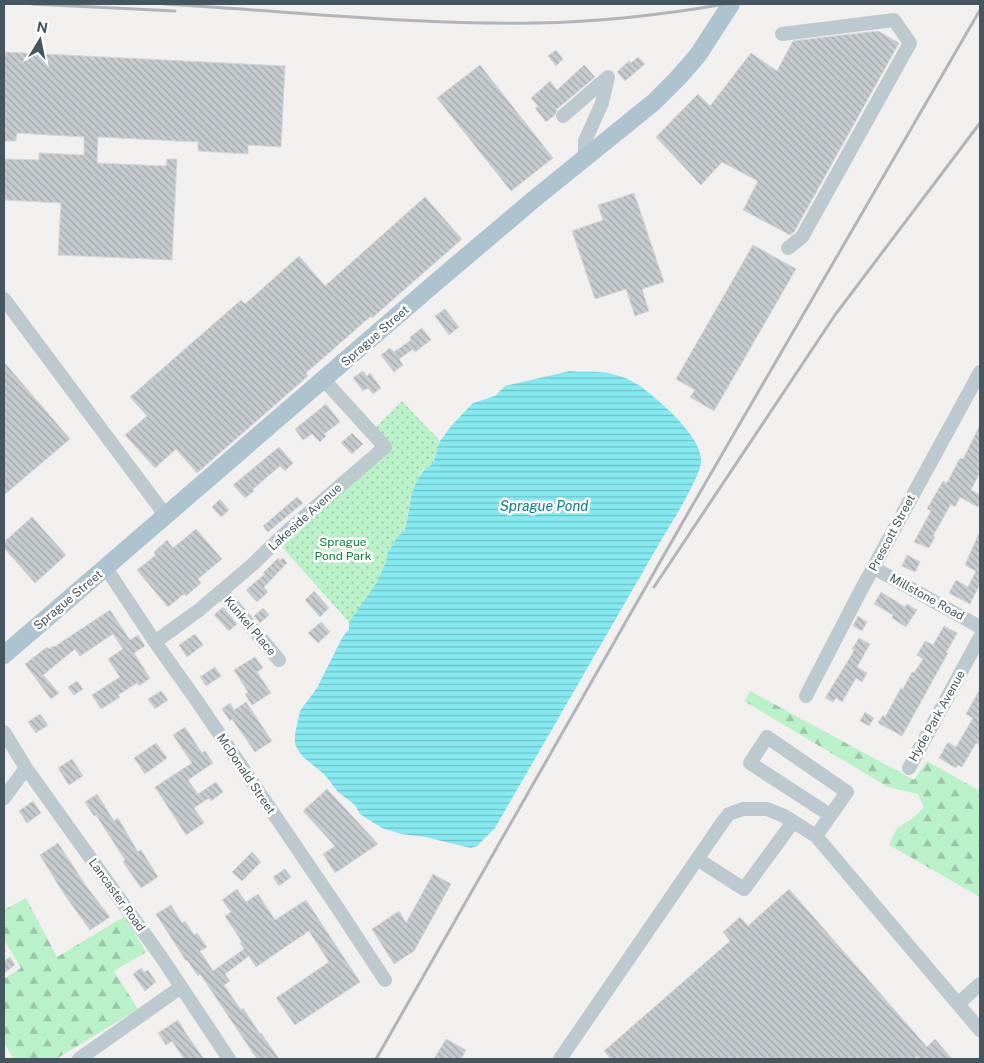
<svg xmlns="http://www.w3.org/2000/svg" width="984" height="1063" font-family="'Public Sans',sans-serif">
	<style>
		.forest { fill: url(#forest-firs) }
		.park { fill: url(#park-dots) }
		.water { fill: url(#water-rules) }
		.building { fill: url(#building-back-hatch); stroke: #d3d6db }
		.lines { fill: none; stroke-linecap: round; stroke-linejoin: round }
		.minor { stroke: #bcc9cf; stroke-width: 14 }
		.major { stroke: #adc3cf; stroke-width: 18 }
		.rail { stroke: #b1b5ba; stroke-width: 3 }
		.labels { text-anchor: middle; dominant-baseline: central; stroke-width: 5; stroke-linejoin: round; paint-order: stroke }
		.street-label { font-size: 12px; fill: #46565e; stroke: #fff }
		.park-label { font-size: 12px; fill: #12833b; stroke: #fff }
		.water-label { font-size: 14px; font-style: italic; fill: #088089; stroke: #fff }
	</style>
	<defs>
		<pattern id="forest-firs" width="22" height="20" patternUnits="userSpaceOnUse" patternTransform="scale(1.25)"><rect width="22" height="20" fill="#bbf1c9"/><path d="M5 1l3.5 6h-7zM16 11l3.5 6h-7z" fill="#9ac6a6"/></pattern>
		<pattern id="park-dots" width="8" height="8" patternUnits="userSpaceOnUse" patternTransform="scale(1.25)"><rect width="8" height="8" fill="#bbf1c9"/><path d="M2 2h.1M6 6h.1" fill="none" stroke="#9ac6a6" stroke-width="1.8" stroke-linecap="round"/></pattern>
		<pattern id="water-rules" width="6" height="5" patternUnits="userSpaceOnUse" patternTransform="scale(1.25)"><rect width="6" height="5" fill="#86e9f0"/><path d="M0 2.5h6" fill="none" stroke="#6fc0c6"/></pattern>
		<pattern id="building-back-hatch" width="6" height="6" patternUnits="userSpaceOnUse" patternTransform="scale(1.25)"><rect width="6" height="6" fill="#c6cbcf"/><path d="M-1 5l2 2M0 0l6 6M5-1l2 2" fill="none" stroke="#a3a8ab"/></pattern>
	</defs>
	<rect width="100%" height="100%" fill="#f2efef"/>
	<path class="forest" d="M750,691l164,89 13,-19 53,30v106l-91,-52 8,-17 16,-10 11,-11 -6,-13 -30,-7 -144,-86z
		M26,898l31,59 68,-41 21,36 -32,19 24,38 -82,50h-42l-10,-16v-64l17,-11 -17,-28v-30z"/>
	<path class="park" d="M402,401l38,40 -7,23 -12,8 -4,9 -7,21 -6,30 -6,4 -10,16 -2,10 -9,20 -28,40 -68,-76 111,-99 -17,-19z"/>
	<path class="water" d="M570,371c14,2 28,-1 42,3 10,2 19,6 28,12 19,14 63,51 61,76 -1,16 -32,65 -42,82l-164,284 -18,18 -6,2 -46,-11 -24,-3 -19,-6 -22,-14 -5,-9 -17,-13 -14,-18 -21,-17 -5,-7 -3,-6v-10l5,-23 17,-23 25,-50 7,-9v-7l28,-40 9,-20 2,-10 10,-16 6,-4c7,-22 5,-56 29,-68l7,-23 12,-16 21,-22 22,-7 10,-10z"/>
	<path class="building" d="M878,31l21,12 -105,189 -4,3 -47,-25 15,-29 -36,-19 -21,23 -45,-48 42,-43 12,12 41,-53 26,18 16,-30z
		M556,50l7,9 -7,7 -8,-10z
		M4,52l281,14 -4,81 -33,-2v9l-50,-3v-9l-100,-5 -1,26 69,3 1,-7h10l-5,101 -114,-5 3,-52 -57,-3v-41l35,1v-7l45,2v-18l-67,-4 -1,8h-12z
		M638,57l7,7 -20,17 -8,-9 12,-11 2,2z
		M480,65l73,93 -42,33 -74,-93z
		M584,65l11,12 -38,32 -2,6 -9,7 -11,-14 3,-2 -7,-8 19,-17 7,9z
		M634,193l30,89 -22,7 7,22 -14,5 -9,-27 -31,10 -23,-68 31,-11 -5,-15z
		M425,197l37,42 -90,79 -1,-2 -65,57 2,3 -111,97 -21,-24 -21,19 -30,-33 22,-19 -17,-19 111,-97 4,4 54,-48 26,30z
		M753,245l43,24 -82,142 -24,-14 5,-7 -19,-11z
		M445,309l14,18 -10,8 -14,-19z
		M422,328l9,12 -16,12 -2,-3 -14,10 4,6 -9,7 -13,-17 9,-7 4,4 17,-12 -1,-3z
		M4,362l66,77 -66,56z
		M363,371l4,5 3,-3 11,15 -8,6 -5,-6 -5,3 -10,-13z
		M326,404l14,18 -16,12 2,2 -6,6 -8,-8 -9,6 -8,-11z
		M980,425v47l-9,18 9,5v7l-2,5 -18,-10 -5,10 -4,-3 -18,32 2,1 -6,11 -15,-6 17,-31 -4,-2 16,-28 4,2 13,-25 3,1z
		M352,433l11,11 -11,10 -11,-11z
		M279,447l14,16 -8,8 -5,-5 -27,23 1,2 -9,7 -12,-13z
		M297,497l6,6 -35,29 -5,-6z
		M220,499l9,11 -8,7 -9,-10z
		M32,517l34,38 -31,28 -31,-35v-6z
		M196,529l26,30 -24,20 3,4 -15,13 -2,-2 -16,13 -31,-37 19,-15 -2,-3 13,-12 6,8z
		M980,531v53l-10,20 -21,-11 7,-13 12,7 8,-16 -11,-6z
		M907,555l13,7 -5,10 -13,-6z
		M278,558l2,2 3,-2 4,5 -23,24 4,5 -11,10 -11,-12 19,-16 -2,-1z
		M314,591l15,17 -9,9 -15,-17z
		M881,592l24,15 2,-3 10,6 -11,17 -14,-9 1,-3 -19,-11z
		M223,607l14,17 -8,7 -15,-16z
		M263,608l6,7 -9,8 -6,-7z
		M110,610l20,30 8,-5 7,11 -11,7 16,25 -11,8 -2,-3 -19,12 2,2 -19,12 -9,-14 28,-18 -12,-18 15,-10 -10,-15 -33,22 -5,-7 -32,26 16,18 -8,6 -26,-35 22,-17 2,2 4,-3 1,1z
		M858,616l9,6 -5,9 -9,-5z
		M321,622l9,10 -12,11 -10,-10z
		M944,626l13,7 -11,20h2l-46,83 -24,-13 5,-8 2,2 16,-29 2,1 9,-17 2,1 9,-14 -6,-4 8,-14 8,4z
		M195,634l8,11 -16,12 -8,-12z
		M859,638l11,6 -13,23 10,6 -5,9 -6,-4 -14,24 -6,-4 -3,4 -8,-4 26,-42 3,-6 -2,-1z
		M255,657l8,11 -6,4 14,21 -19,12 -7,-11 3,-2 -14,-22z
		M215,667l6,9 -15,10 -6,-9z
		M77,681l6,8 -9,6 -6,-8z
		M980,689v56l-4,-2 -14,24 -4,-2 -2,3 -17,-10 9,-16 8,5 17,-29 -7,-4z
		M161,691l7,9 -13,9 -7,-10z
		M246,702l26,39 -17,11 -23,-33 -2,2 -8,-12 8,-6 4,7z
		M865,712l9,6 -5,8 -9,-5z
		M40,714l8,11 -12,8 -8,-11z
		M185,727l17,26 3,-2 8,12 -25,17 10,14 18,-12 7,10 -12,9 -2,-3 -15,10 10,15 -18,12 -31,-48 37,-24 -19,-28z
		M156,743l11,15 -22,16 -11,-16z
		M72,759l11,17 -14,9 -11,-17z
		M327,789l51,55 -43,29 -12,-19 12,-8 -32,-35z
		M97,794l17,27 4,-3 20,34 3,-2 17,27 -17,11 -18,-26 2,-2 -29,-45 -2,1 -9,-14z
		M33,801l8,12 -14,10 -8,-12z
		M58,843l28,43 24,31 -20,13 -26,-36 -24,-39z
		M252,852l9,10 -19,19 -10,-9z
		M285,869l6,8 -12,9 -6,-9z
		M433,874l18,10 -37,67 -20,13 -22,-35 27,-18 7,12z
		M237,889l9,13 12,-8 17,26 31,-20 54,82 -65,43 -19,-27 53,-36 -20,-31 -53,36 -7,-11 -24,18 5,7 -6,4 17,25 2,-2 17,26 1,-1 18,26h-22l-57,-85 -2,2 -11,-16 -1,1 -30,-47 15,-9 11,18 3,-2 9,14 3,-2 10,14 -7,4 13,20 31,-22 -4,-6 2,-1 -17,-26 6,-4 -9,-12z
		M789,889l138,158 8,-8 17,20h-31l-4,-3 -4,3h-302l-7,-8 126,-110 -7,-9 17,-15 8,9z
		M10,957l5,8 -11,8v-12z
		M141,968l3,4 4,-2 8,12 -11,9 -12,-17z
		M178,1020l7,12 19,27h-20l-12,-18 -6,4 -8,-12z
		M446,1039l20,11 -5,9h-27z"/>
	<g class="lines">
		<path class="minor" d="M782,34l112,-14 16,23 -108,194 -14,11
			M563,116l45,-39 -6,26 -17,38v17
			M4,299l162,217
			M106,568l49,74 42,59 140,206 48,73
			M874,568l106,59
			M221,591l58,69
			M155,642l44,-32 53,-45 32,-31 101,-87 -61,-67
			M806,696l55,-106 119,-218
			M4,732l22,36 136,190 67,101
			M909,768l71,-131
			M4,798l22,-30
			M816,836l31,-44 -80,-55 -17,26 80,52
			M697,859l47,30 49,-67
			M958,1004l22,-20
			M79,1059l102,-72
			M560,1059l164,-239 5,-6 14,-5h24l17,7 32,20 164,194"/>
		<path class="major" d="M4,655l431,-372 98,-83 121,-98 24,-24 20,-23 33,-51"/>
		<path class="rail" d="M32,4l143,7
			M164,4c124,7 248,21 372,19 63,-1 126,-8 189,-19
			M654,587l181,-272 145,-192
			M376,1059l312,-546 292,-503"/>
	</g>
	<g class="labels">
		<g class="street-label">
			<text transform="translate(375 336) rotate(-41)">Sprague Street</text>
			<text transform="translate(305 517) rotate(-42)">Lakeside Avenue</text>
			<text transform="translate(892 533) rotate(-62)">Prescott Street</text>
			<text transform="translate(927 597) rotate(29)">Millstone Road</text>
			<text transform="translate(68 600) rotate(-40)">Sprague Street</text>
			<text transform="translate(250 626) rotate(50)">Kunkel Place</text>
			<text transform="translate(937 716) rotate(-61)">Hyde Park Avenue</text>
			<text transform="translate(246 774) rotate(56)">McDonald Street</text>
			<text transform="translate(117 895) rotate(54)">Lancaster Road</text>
		</g>
		<g class="park-label">
			<text x="343" y="542">Sprague<tspan x="343" dy="14">Pond Park</tspan></text>
		</g>
		<g class="water-label">
			<text x="544" y="506">Sprague Pond</text>
		</g>
	</g>
	<rect width="984" height="1063" fill="none" stroke="#46565e" stroke-width="10"/>
	<g transform="translate(40 40) rotate(10)" stroke="#ffffff" stroke-width="4" paint-order="stroke">
	<path d="M0-4L9 19L0 12L-9 19Z" fill="#46565e"/>
	<text y="-8" font-size="14" font-weight="bold" text-anchor="middle" fill="#46565e">N</text>
	</g>
</svg>
